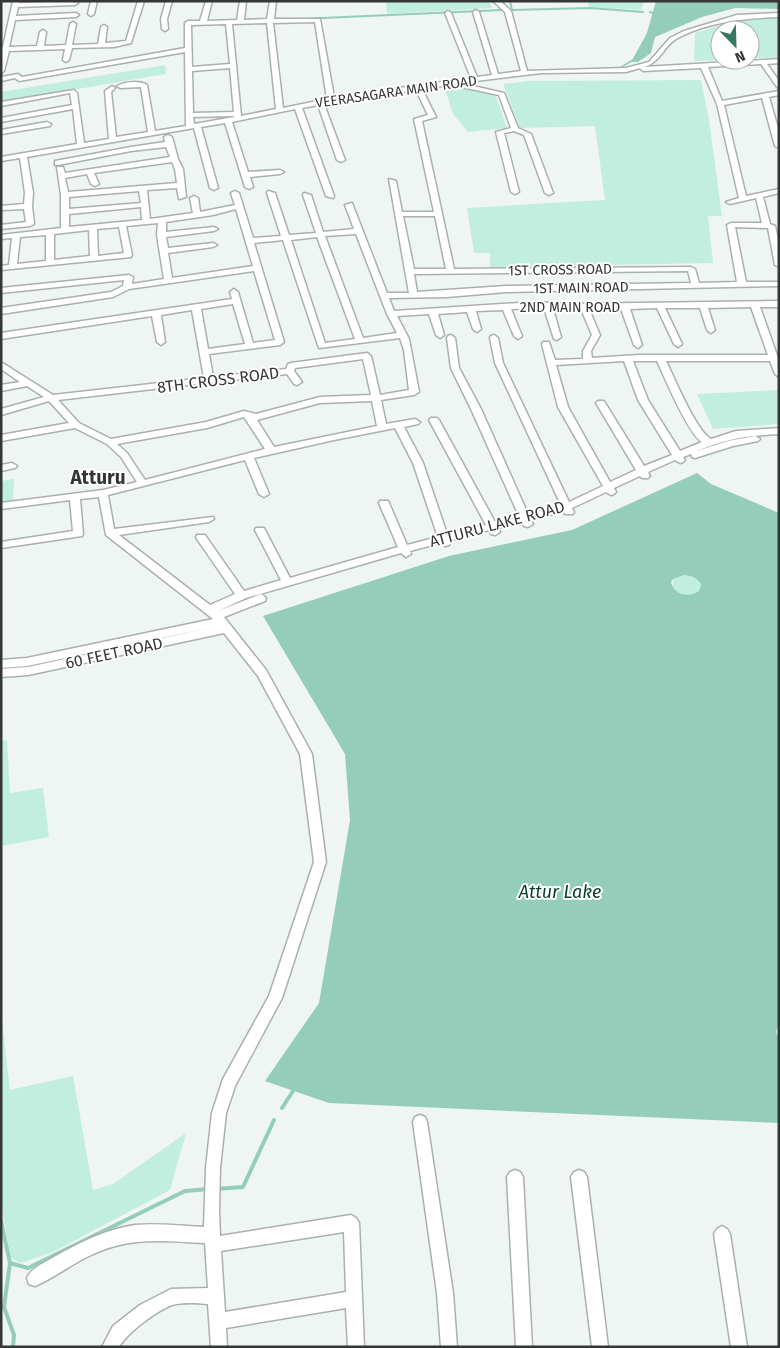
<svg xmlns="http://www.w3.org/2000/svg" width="780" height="1348" font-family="'Fira Sans',sans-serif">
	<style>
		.green { fill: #c2eedf }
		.water { fill: #94cdba; fill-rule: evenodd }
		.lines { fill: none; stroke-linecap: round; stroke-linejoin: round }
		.stream-far1 { stroke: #94cdba; stroke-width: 2 }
		.stream { stroke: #94cdba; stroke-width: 4 }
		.minor-casing { stroke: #aab0ae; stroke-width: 3 }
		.minor { fill: #fff; fill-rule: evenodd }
		.labels { text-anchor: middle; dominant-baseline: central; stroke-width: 4; stroke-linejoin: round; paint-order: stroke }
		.far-street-label { font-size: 14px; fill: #353736; stroke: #fff }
		.street-label { font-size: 16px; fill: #353736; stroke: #fff }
		.water-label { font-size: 18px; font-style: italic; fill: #093c2f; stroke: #fff }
		.quarter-label { font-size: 19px; font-weight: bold; fill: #353736; stroke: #fff }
	</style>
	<rect width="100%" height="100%" fill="#eff5f3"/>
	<path class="green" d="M386,1h103l3,7 -105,6z
		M588,1h56l-3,9 -52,-3z
		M779,18v39l-29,1v-28h-30v30l-26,1 1,-28 48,-14z
		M165,65l1,9 -165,28v-10z
		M701,80l8,40 13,96h-14l5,47 -223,4v-14h-16l-7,-45 138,-8 -10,-74 -75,2 -17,-44 25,-3z
		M458,87l37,7 12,34 -39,4 -15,-18 -8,-25z
		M779,390v34l-66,5 -16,-35z
		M14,479l-1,22 -12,2v-22z
		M684,575c7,1 13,3 17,10l-2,6c-8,6 -18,5 -26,-3v-9z
		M7,740l3,53 33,-5 6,49 -48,9v-105z
		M1,1012l9,78 63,-14 20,114 20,-6 73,-51 -16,57 -117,62 -32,11 -10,-5 -10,-52z"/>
	<path class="water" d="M656,1h123v8l-44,-1 -33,9 -47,20 -4,16 -13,9h-7l16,-29z
		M697,473l14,11 68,29v509l-3,10 3,7v84l-450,-20 -64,-22 54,-78 31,-183 -5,-66 -82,-138 186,-60 123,-26zM684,575c8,1 14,3 17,10l-2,6c-10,7 -25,4 -28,-9l2,-3z"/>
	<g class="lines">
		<path class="stream-far1" d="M510,1l2,9 78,-2 53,4
			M650,12l3,1
			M300,19l202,-9
			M620,68l16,-10"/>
		<path class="stream" d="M282,1108l13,-20
			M215,1189l28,-2 31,-67
			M1,1221l9,42 18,5 157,-77 24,-2
			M10,1263l-6,44 10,28 -1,12"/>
		<defs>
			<path id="minor" d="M13,1h6v2l56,-2 3,2 -3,2 -57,2 -2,9 60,-3 3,2 -3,2 -61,3 -6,27 28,-1 3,-14 3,-2 3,2 -2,14 22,-1 4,-21 3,-2 3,2 -4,21 26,-1 3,-17 3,-2 3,2 -2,16 21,-2 12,-40h6l-13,42 -17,4 -42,1 -3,12 -3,2 -3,-2 2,-11 -56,2 -5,20 -3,2v-26h2z
				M91,1h6l-3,13 -3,2 -3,-2z
				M166,1h6l-5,18 1,10 -3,2 -3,-2 -1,-10z
				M206,1h6l-5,20 30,-1 3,-19h6l-2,19 23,-1 3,-18h6l-2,18h46l14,78 137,-19 -26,-65 3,-2 3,2 26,64 15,-2 -19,-63 3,-2 3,2 19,62 23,-3 -16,-59 -12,-11h7l11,10 16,60 99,-3 23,-6 21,-24 14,-7 53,-16 42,-2v4c-33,1 -74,5 -103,22 -13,8 -16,24 -32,28l135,-8v4l-12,1 12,17v7l-2,-1 -16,-23 -53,3 14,34 57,-10v4l-10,2 10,35v16l-4,-2 -13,-48 -38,7 22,91 33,-7v4l-16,4 7,27 5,2 4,18v23l-4,-2 -7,-37 -33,-1 11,55h33v4l-273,6 -59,5 -58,1 5,13 141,-9 31,2 213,-3v6h-19l19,54v16l-4,-3 -5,-13h-104c8,16 30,70 45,78l25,-8 43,-3v6c-33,2 -51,4 -82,17l31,-10 27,-5 5,3 -2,2 -25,5 -38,12 -3,-1 -1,-3 -8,3 2,3 -2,2 -3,1 -5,-3 -27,12 2,4 -2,2h-6l-2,-2 -26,12 2,4 -2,2 -3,1 -5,-3 -34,16 2,4 -1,2h-8l-1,-3 -33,9 2,4 -5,3 -4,-1 -2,-4 -24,6 2,4 -5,3 -4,-1 -2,-4 -40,11v4l-4,1 -5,-3 -30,8 1,3 -5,3 -5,-4 -155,45 -28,13 43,-17 5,4 -1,3 -41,16 42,53 46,84 14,108 -44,136 -47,88 -9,27 -6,55 -1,43 1,25 131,-21 5,3 3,5 5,124h-16l-2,-39 -120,20 1,19h-16l-3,-43c-11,-1 -25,-2 -36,1 -16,6 -44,27 -53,42h-17l11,-21 27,-21 31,-16 37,-1 -3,-45c-43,-2 -76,-7 -116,13 -19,9 -35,22 -54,30l-6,-2 -2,-6c4,-10 17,-15 27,-21 25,-14 52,-28 81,-32 23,-2 46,1 69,2l2,-59 6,-55 11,-34 46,-83 45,-134 -14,-108 -42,-78 -34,-43 -196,42 -27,2v-8l27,-2 191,-41 -192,40 -26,2v-8l26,-2 186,-39 -107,-84 -7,-38 -19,2 3,35 -1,2 -81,12v-6l72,-11 -3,-31 -69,9v-6l102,-13 34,-8 -16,-25 -14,-13 -32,-16 -74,13v-6l68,-12 -20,-22 -48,14v-6l43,-12 -17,-11 -26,5v-6l19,-3 -19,-13v-7l52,33 151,-17 -12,-68 -31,5 4,27 -4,3 -4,-3 -5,-26 -151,23v-6l231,-34 -2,-7 4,-3 4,3 15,51 22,-3 -21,-69 -125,18 -16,8 -112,17v-6l110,-16 12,-6 1,-6 -123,13v-5l128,-13 4,2 -1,7 32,-5 -7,-44 1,-12 -32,3 6,29 -1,2 -130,13v-4l8,-1 3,-27 -11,1v-4l60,-7v-33l-4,-28h6l2,6 105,-16 -4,-10 -35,4 -73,14h-3v-4l76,-14 34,-5 -1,-5 4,-2 4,2 6,22 5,10 3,28 -7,2 -2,-11 -30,2 3,29 43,-6 -3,-15 4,-2 4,2 2,14 35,-7 -4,-12 4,-2 4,2 14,45 28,-2 -14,-43 1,-2 7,2 14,42 27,-2 -13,-38 1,-2 7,2 12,37 31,-3 -9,-24 7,-2 35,90h22l-20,-114 7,2 6,31h32l-20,-93 14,-4 -12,-25 -92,14 21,56 -4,2 -4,-2 -19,-55 -16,3 32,88 -1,2 -7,-2 -31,-87 -63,13 16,50 32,-2 4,2 -4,2 -30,3 3,10 -4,2 -4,-2 -20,-64 -24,4 17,61 -4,2 -4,-2 -16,-60 -167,29 6,36 -1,13 2,18 -4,2 -29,3v-4l25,-3 -2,-13 -23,1v-4l23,-2 1,-11 -5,-35 -19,3v-4l76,-13 -4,-35 -72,13v-4l71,-13 -2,-12 -69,13v-4l73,-12 3,3 7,50 25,-4 -4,-48 7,-5 3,2 -4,4 5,45 32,-5 -7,-45 -21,1 -3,-2c8,-4 22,-6 30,-1l8,46 31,-5 -1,-74 -166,29 -4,-3 -14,3v-4l17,-3 4,3 163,-29v-25l3,-2h12zM315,22l12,77 -44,9 -10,-85zM267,23l9,86 -35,7 -9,-92zM226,24l4,40 -38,3 -1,-42zM230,68l4,44 -41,1 -1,-42zM640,68l3,3 58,-3 16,36 22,94 -13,4 4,2 26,-6 6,25h-31l-4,2 10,57 -38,1 -4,-14 -4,-2 -237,2 -32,-148 14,-4 -14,-28 35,-5v2l42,9 12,33 -15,4 15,60 4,2 4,-2 -15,-59 10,-2 10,4 21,58 4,2 4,-2 -22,-59 -13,-6 -14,-35 -44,-10 81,-10 85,-1zM234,116v1l-40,7 -1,-7zM172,162l3,7 2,14 -109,9 -3,-14 22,-4 4,10 4,2 4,-2 -5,-11zM139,191l2,12 -72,6v-12zM141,207l1,13 -73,7v-13zM236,209l17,57 -81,12 -4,-25 45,-6 4,-2 -4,-2 -45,5 -2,-11 48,-6 4,-2 -4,-2 -48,5v-10l47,-7zM403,216h32l11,53h-32zM119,227l5,26 -26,3 -1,-27zM89,230l1,26 -36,4v-26zM356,234l31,80 10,19 -34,5 -38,-102zM46,235v26l-29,3 3,-27zM317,237l38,102 -30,4 -34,-103zM283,240l36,108 81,-10 4,12 5,40 -29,5 -9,-39 -4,-3 -76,10 -3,1 -2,5 -73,8 -4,-23 71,-9 4,-3 -30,-99zM688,271l3,12 -185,3 -89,6 -3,-18zM233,304l12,40 -37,5 -7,-40zM751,307l17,48h-129l-47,3 -1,-7 9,-16 -11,-26h32l13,36 4,3 4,-3 -12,-36 27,-1 17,36 4,3 4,-3 -17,-36h35l7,22 4,3 4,-3 -7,-22zM535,308h9l10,31 3,1 4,-3 -8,-28h28l11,26 -9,16v8l-28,1 -6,-18h-6l-1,2 16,63 45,79 -34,16 -66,-139 -5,-25 -4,-3 -3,1 -1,2 5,25 66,142 -33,9 -47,-105 -22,-41 -4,-30 -4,-3 -3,1 -1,2 4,30 20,41 48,107 -24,6 -56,-102 -2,-2h-6l-2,2 57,105 -39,9 -24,-71 -19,-36 14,-3 2,-2 -5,-3 -29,5 -5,-24 33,-5 5,-3 -10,-53 -12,-23 32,-2 7,21 4,3 4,-3 -6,-21 29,-2 6,17 4,3 4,-3 -5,-18 27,-1 11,26 4,3 4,-3 -11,-27zM363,359l8,36 -51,2 -64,17 -12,-3 -38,11 -95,17 -32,-16 -21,-23 147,-17 4,2 4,-3 74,-8 7,10 3,1 5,-3 -8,-11 1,-3zM624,361l14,39 34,55 -28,11 -40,-65h-6l-2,2 40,67 -26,12 -42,-75 -12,-42zM633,361h24c7,15 32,74 45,81l-22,9 -32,-51zM372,401l5,25 -103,21 -17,-27 63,-17zM244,417l21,32 -120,31 -18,-27 -10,-9 90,-16zM395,428l18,35 25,74 -31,8 -18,-42 -1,-2h-8l-1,2 19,44 -108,31 -26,-50h-8l-1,2 26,50 -37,11 -39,-56h-8l-1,2 1,2 38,55 -25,11 -91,-70 90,-13 5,-3 -1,-2 -99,12 -6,-34 137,-35 14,34 5,3 5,-3 -15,-36 80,-18zM344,1232l2,60 -121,20 -4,-61z
				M47,122l4,2 -1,2 -49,8v-4z
				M12,463l5,3 -2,2 -14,3v-6z
				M420,1115l5,2 2,5 26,171 4,54h-16l-4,-54 -24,-171 2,-5z
				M515,1170l5,2 3,5 9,170h-16l-9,-170 3,-5z
				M579,1170l5,2 3,5 21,170h-16l-21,-170 3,-5z
				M722,1226l5,3 3,5 17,113h-16l-17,-113 3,-5z"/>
		</defs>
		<use href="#minor" class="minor-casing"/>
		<use href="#minor" class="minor"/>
	</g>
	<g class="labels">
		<g class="far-street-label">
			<text transform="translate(396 92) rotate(-8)">VEERASAGARA MAIN ROAD</text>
			<text transform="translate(560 270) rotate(-1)">1ST CROSS ROAD</text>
			<text transform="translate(581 288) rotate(-1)">1ST MAIN ROAD</text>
			<text x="570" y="307">2ND MAIN ROAD</text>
		</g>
		<g class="street-label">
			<text transform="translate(218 380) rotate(-7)">8TH CROSS ROAD</text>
			<text transform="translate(497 524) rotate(-15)">ATTURU LAKE ROAD</text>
			<text transform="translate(114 653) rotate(-12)">60 FEET ROAD</text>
		</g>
		<g class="water-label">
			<text x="560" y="892">Attur Lake</text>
		</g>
		<g class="quarter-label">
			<text x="98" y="477">Atturu</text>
		</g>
	</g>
	<rect width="780" height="1348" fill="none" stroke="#353736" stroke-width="5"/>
	<g transform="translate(735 45) rotate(157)"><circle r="24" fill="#ffffff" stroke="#aeafaf"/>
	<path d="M0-4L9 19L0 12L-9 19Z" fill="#387764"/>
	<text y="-8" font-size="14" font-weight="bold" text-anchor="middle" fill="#353736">N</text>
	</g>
</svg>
